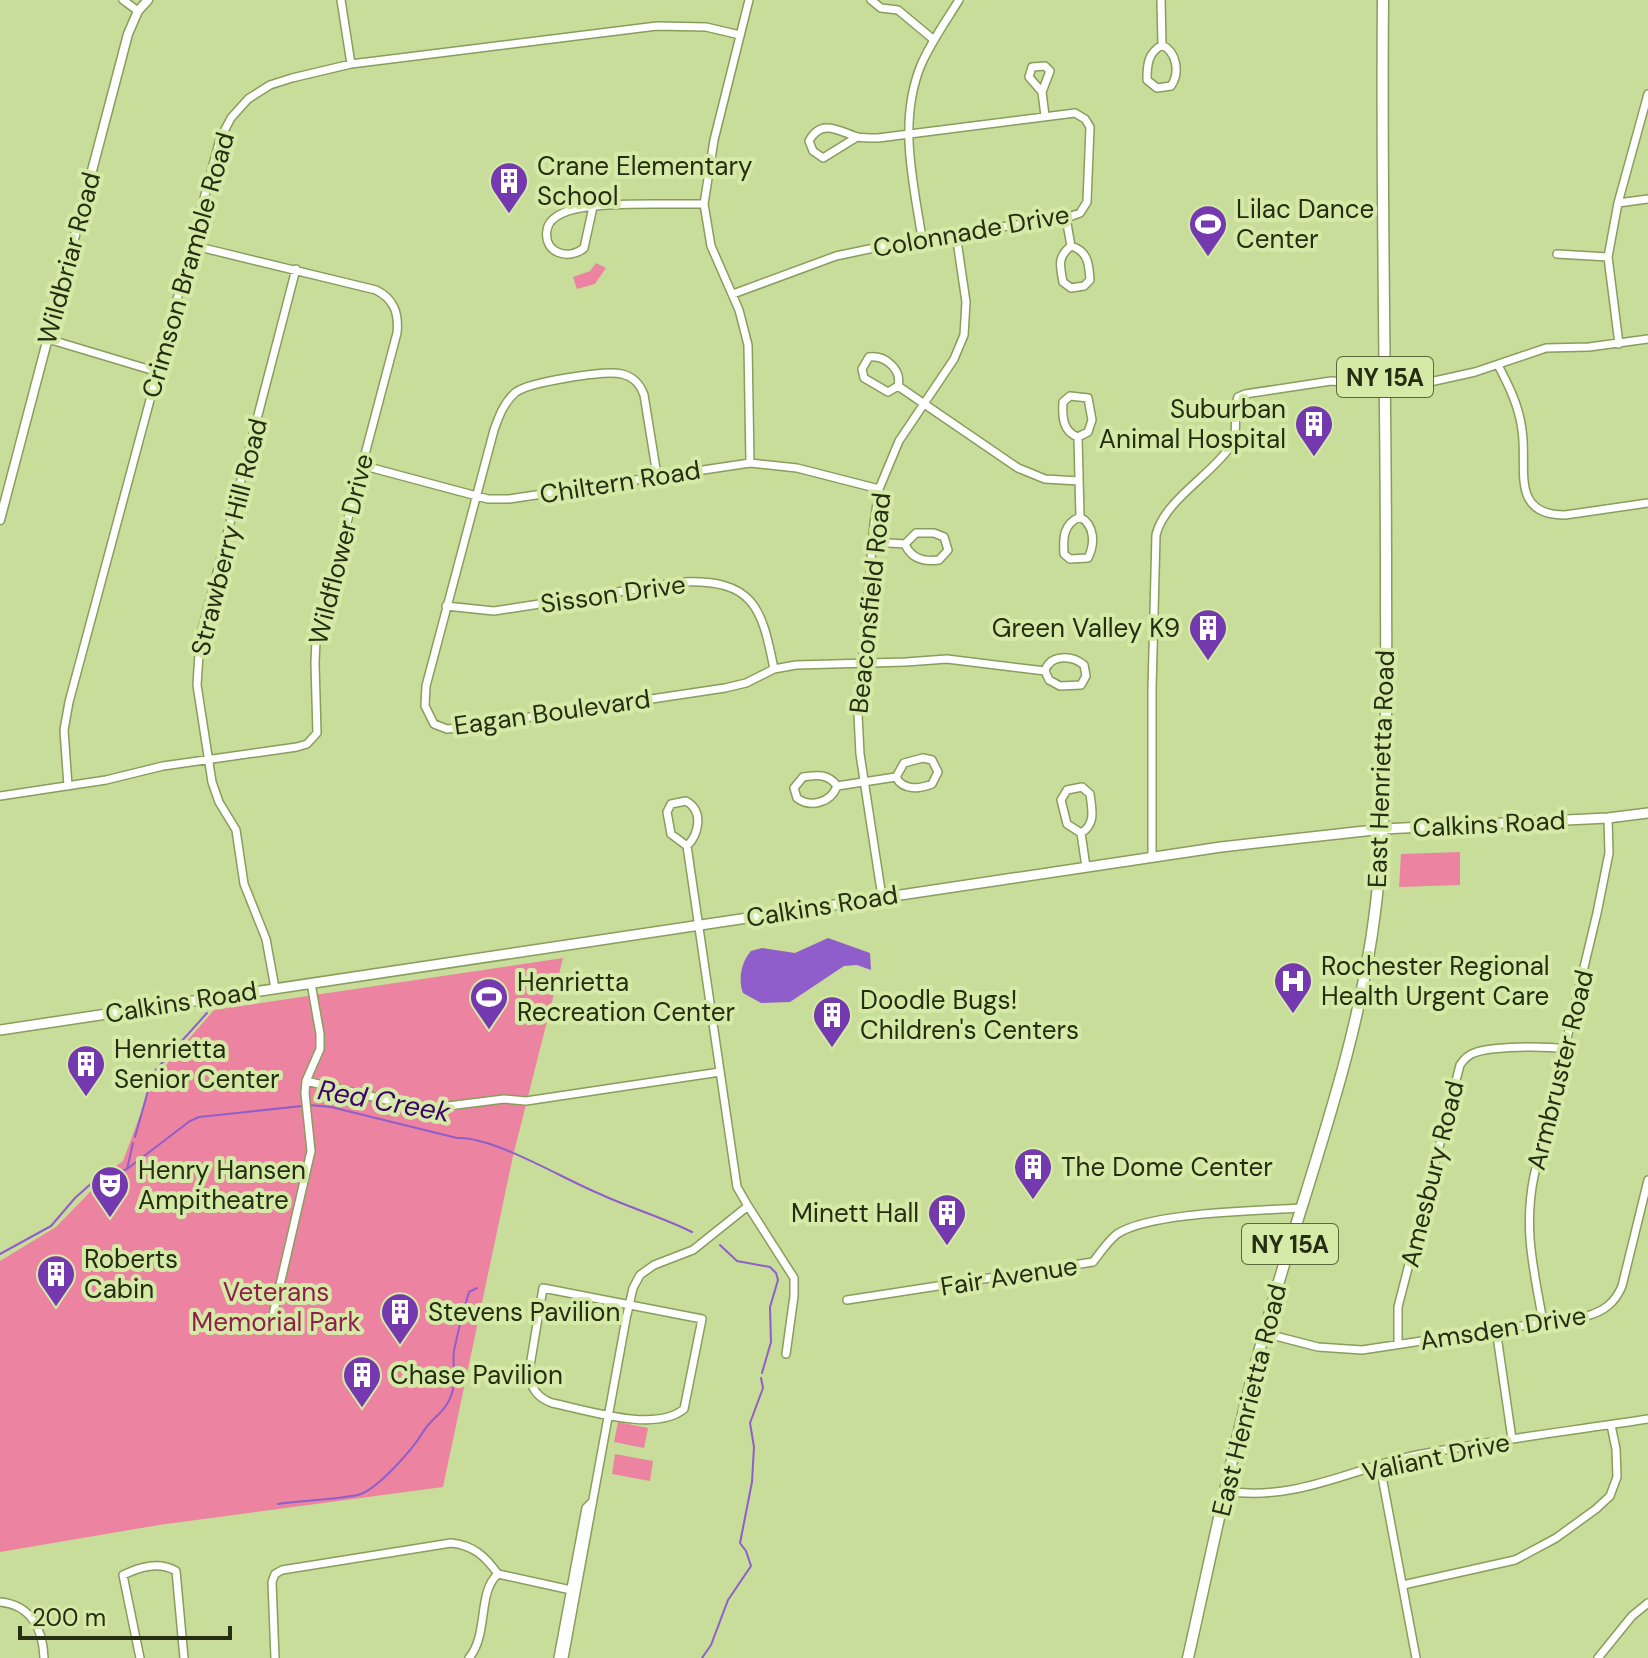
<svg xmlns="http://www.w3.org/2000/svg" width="1648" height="1658" font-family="'DM Sans',sans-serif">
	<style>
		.green { fill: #ec84a1 }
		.water { fill: #905eca }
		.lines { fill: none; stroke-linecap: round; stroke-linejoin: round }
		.stream { stroke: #905eca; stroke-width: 2 }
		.minor-casing { stroke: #899d5c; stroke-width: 10 }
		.tertiary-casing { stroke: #899d5c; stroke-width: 11 }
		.secondary-casing { stroke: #899d5c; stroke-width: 12 }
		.primary-casing { stroke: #899d5c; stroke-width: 13 }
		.minor { stroke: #fff; stroke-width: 7 }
		.tertiary { stroke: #fff; stroke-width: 8 }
		.secondary { stroke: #fff; stroke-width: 9 }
		.primary { stroke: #fff; stroke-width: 10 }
		.labels { text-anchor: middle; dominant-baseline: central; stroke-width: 8; stroke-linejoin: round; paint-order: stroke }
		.shield { fill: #d4eaa6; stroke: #5a663e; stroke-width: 2 }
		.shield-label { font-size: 24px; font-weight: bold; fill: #252d12 }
		.poi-label { font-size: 26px; fill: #252d12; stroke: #d4eaa6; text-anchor: start }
		.street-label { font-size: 26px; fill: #252d12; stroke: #d4eaa6 }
		.park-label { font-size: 26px; fill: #931e4b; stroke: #d4eaa6 }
		.water-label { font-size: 28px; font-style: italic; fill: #3f016b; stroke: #d4eaa6 }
	</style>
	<rect width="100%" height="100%" fill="#c7dd99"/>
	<path class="green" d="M596,263l10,5 -11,16 -18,5 -4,-12 17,-6z
		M1460,852v33l-61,2 2,-33z
		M563,958l-50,198 -70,331 -284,38 -159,27v-291l56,-34 35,-36 31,-13 -6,-12 7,-5 30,-81 61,-70z
		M618,1422l30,6 -4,20 -30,-6z
		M615,1454l38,7 -3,20 -38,-7z"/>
	<path class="water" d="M828,938l42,15 1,17 -14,-5 -13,1 -54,36 -29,1 -18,-10c-5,-13 -2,-31 8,-42l11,-3 33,5z"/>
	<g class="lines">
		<path class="stream" d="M309,1105l22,2 126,31c36,-2 106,41 143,56 30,14 62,23 92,38
			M135,1137l18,-64 54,-60
			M127,1169l6,-26
			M720,1245l17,16 33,6 6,6 2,7 -8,27 1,35 -9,31
			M0,1254l51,-28 24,-28 18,-16 34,-13 63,-48 9,-4 103,-11
			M278,1504c27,-4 54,-4 80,-9 19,-5 55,-46 65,-63 9,-15 23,-19 29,-39 5,-16 0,-28 2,-42 4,-21 9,-39 15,-59l8,-4
			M702,1658l9,-13 17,-45 23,-34 -5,-15 -6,-8 12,-61 2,-35 -4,-24 13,-35 -2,-10"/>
		<defs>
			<path id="minor" d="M123,0l15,11
				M341,0l10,64
				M749,0l-35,140 -10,64 7,42 28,64 9,35 2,118
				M871,0l10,8 17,2 36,30
				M1161,0l1,45
				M1162,45c15,7 18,28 9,41l-14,2 -10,-8c0,-16 1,-27 15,-35z
				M1042,92l-13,-15 3,-10 13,-1 5,5 -8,21 3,24
				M1618,203l30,-4
				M593,207l-9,41c-15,13 -41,5 -37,-18 1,-8 9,-14 16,-17 26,-13 109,-8 141,-9
				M1066,218l5,28c-14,11 -11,20 -8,36l8,6 13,-2 6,-6c-1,-16 -2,-29 -19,-34
				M922,238c-9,-57 -24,-117 -1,-173 10,-23 25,-44 38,-65
				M1557,254l51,3
				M733,294l103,-38 86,-18 144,-20 14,-5 7,-11 3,-75 -5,-8 -10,-6 -197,25c-7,0 -15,0 -21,-1 -18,-6 -36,-19 -48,4l4,10 10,7 34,-21
				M48,339l110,33
				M1619,344l-11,-87 10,-54 30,-109
				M1498,365c11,21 21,41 24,65 6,37 -13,85 43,85l83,-12
				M898,386l-10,6 -24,-14 -2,-9 7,-12c17,-2 33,13 29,29l120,82 27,11 34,2
				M1078,437c-15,-5 -16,-20 -15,-35l7,-6 18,2 4,22 -4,12 -10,5 2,80c-17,7 -17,21 -16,37l6,5 18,-1c7,-14 7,-33 -8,-41
				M361,465l127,34h21l241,-36 47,5 82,21
				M657,475l-13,-80c-4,-11 -10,-18 -22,-21 -17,-4 -92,8 -106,18 -12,10 -17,24 -22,38l-68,256 -1,20 9,18 13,5 10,-1 268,-40 21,-5 28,-14 22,-4 110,-3 41,-3 98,12 4,9 11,6 21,-1 5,-9 -2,-11c-12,-10 -34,-11 -39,6
				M872,542l33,2c6,15 19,18 34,16l9,-10 -4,-13 -10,-4h-18l-11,11
				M446,606l48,5 188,-29c72,-3 80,26 92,87
				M68,786l-4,-56 5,-28 151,-563 11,-21 17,-19 22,-14 22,-7 59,-14 306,-38 49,1 34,8
				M837,786c-6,17 -27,22 -40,12l-3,-10 9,-11c14,-2 25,-4 34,9l59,-9c7,14 24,12 36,7l6,-12 -6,-12 -9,-2 -19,5 -8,14
				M0,796l106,-16 57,-14 134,-19 10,-3 10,-11 -2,-70 1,-23 81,-307c2,-20 -3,-34 -21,-43l-185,-45
				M1081,833l-14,-9 -6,-24 6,-10 15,-3 8,7c2,16 6,30 -9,39l5,34
				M687,846l-16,-12 -4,-22 4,-8 15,-3c18,10 13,33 1,45l50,341 11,19
				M1152,856v-167l4,-154c8,-34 54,-59 74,-88 10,-14 2,-33 8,-50l7,-3 86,-13 54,4 45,-3 45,-10 71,-24 43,-1 59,-8
				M882,897l-22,-143 -2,-39 16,-191 5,-35 20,-48 55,-82 10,-24 2,-33 -10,-68
				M275,988l-9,-49 -22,-55 -8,-54 -17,-28 -7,-20 -15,-97 3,-47 96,-369
				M306,1081l114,27h12l72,-9 22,2 194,-29
				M543,1288l159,31 -18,90c-29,24 -97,1 -132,-6 -14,-5 -22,-15 -23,-31z
				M847,1300l246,-38c7,-9 15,-21 24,-28 34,-22 140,-23 183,-26
				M273,1315l38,-164 -6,-58 1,-12 14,-32v-15l-9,-51
				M1543,1322c-9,-52 -20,-92 -9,-146l63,-263 12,-60 -1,-35
				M1496,1329l16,110
				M1264,1333l54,14 44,3 225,-34c17,-5 28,-13 35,-30l26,-106
				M1398,1344v-37l62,-242c4,-6 8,-10 14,-12 17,-7 71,-7 90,-4
				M1380,1466l36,192
				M1225,1491c71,11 125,-22 192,-36 76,-15 154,-24 231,-36
				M498,1574l73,16
				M1403,1585l112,-25 41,-22 40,-29 14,-13 7,-19 -1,-28 -5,-24
				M0,1602c31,3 43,27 44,56
				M140,1658l-17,-83c17,-8 36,-14 53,-4l8,87
				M275,1658l-3,-76 3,-8 7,-4 169,-27c22,2 34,13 47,31
				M469,1658c20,-24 8,-66 29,-84
				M558,1658l28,-150 5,-5
				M564,1658l62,-339 7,-31 7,-13 14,-10 39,-15 55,-44 46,72v18l-8,58
				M1598,1658l34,-42 16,-13"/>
			<path id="tertiary" d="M0,520l128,-486 10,-23 10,-11"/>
			<path id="secondary" d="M0,1030l1221,-183 162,-18 225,-11 40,-5"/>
			<path id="primary" d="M1188,1658c24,-107 46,-215 75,-321 38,-141 94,-279 112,-425 14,-112 11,-225 11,-337 0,-192 -5,-383 -3,-575"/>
		</defs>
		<use href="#minor" class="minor-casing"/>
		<use href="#tertiary" class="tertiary-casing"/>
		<use href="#secondary" class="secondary-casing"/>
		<use href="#primary" class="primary-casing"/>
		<use href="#minor" class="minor"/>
		<use href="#tertiary" class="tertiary"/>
		<use href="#secondary" class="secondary"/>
		<use href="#primary" class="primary"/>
	</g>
	<defs>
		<symbol id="building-pin" viewBox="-11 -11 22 30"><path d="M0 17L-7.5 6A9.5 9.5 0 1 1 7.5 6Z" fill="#7439af" stroke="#d4eaa6"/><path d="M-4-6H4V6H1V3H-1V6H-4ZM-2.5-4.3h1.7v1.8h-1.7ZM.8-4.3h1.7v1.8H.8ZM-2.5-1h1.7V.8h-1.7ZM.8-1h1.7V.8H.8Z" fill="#fff"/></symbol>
		<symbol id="stadium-pin" viewBox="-11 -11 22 30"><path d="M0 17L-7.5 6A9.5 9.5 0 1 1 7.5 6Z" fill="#7439af" stroke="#d4eaa6"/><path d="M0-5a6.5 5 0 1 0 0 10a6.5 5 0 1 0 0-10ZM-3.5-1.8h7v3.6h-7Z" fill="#fff"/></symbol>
		<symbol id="hospital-pin" viewBox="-11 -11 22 30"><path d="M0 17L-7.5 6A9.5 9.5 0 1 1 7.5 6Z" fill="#7439af" stroke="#d4eaa6"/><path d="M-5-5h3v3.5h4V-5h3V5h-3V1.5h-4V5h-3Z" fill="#fff"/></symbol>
		<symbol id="theatre-pin" viewBox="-11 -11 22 30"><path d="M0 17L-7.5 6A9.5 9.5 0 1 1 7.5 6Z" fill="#7439af" stroke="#d4eaa6"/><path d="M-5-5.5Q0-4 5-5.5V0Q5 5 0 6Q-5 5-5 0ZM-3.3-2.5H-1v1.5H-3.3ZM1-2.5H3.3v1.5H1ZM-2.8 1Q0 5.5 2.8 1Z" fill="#fff"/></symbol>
	</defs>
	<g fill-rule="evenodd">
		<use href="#building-pin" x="487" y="159" width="44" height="60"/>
		<use href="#stadium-pin" x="1186" y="202" width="44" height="60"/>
		<use href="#building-pin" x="1292" y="402" width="44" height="60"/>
		<use href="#building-pin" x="1186" y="606" width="44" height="60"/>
		<use href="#hospital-pin" x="1271" y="959" width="44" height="60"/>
		<use href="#stadium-pin" x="467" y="975" width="44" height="60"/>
		<use href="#building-pin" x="810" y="993" width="44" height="60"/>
		<use href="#building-pin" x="64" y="1042" width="44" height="60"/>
		<use href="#building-pin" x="1011" y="1145" width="44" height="60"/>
		<use href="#theatre-pin" x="88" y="1163" width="44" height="60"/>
		<use href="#building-pin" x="925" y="1191" width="44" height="60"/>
		<use href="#building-pin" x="34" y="1252" width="44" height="60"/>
		<use href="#building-pin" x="378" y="1290" width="44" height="60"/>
		<use href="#building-pin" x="340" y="1353" width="44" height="60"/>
	</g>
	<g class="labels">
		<g class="shield">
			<rect x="1337" y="357" width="96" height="40" rx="6"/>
			<rect x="1242" y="1224" width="96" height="40" rx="6"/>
		</g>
		<g class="shield-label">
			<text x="1385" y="377">NY 15A</text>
			<text x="1290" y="1244">NY 15A</text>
		</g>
		<g class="poi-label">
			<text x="537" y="166">Crane Elementary<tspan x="537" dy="30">School</tspan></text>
			<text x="1236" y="209">Lilac Dance<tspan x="1236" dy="30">Center</tspan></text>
			<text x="1286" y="409" text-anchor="end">Suburban<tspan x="1286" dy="30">Animal Hospital</tspan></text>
			<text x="1180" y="628" text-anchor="end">Green Valley K9</text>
			<text x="1321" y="966">Rochester Regional<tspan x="1321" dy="30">Health Urgent Care</tspan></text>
			<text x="517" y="982">Henrietta<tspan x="517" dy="30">Recreation Center</tspan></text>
			<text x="860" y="1000">Doodle Bugs!<tspan x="860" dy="30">Children's Centers</tspan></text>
			<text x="114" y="1049">Henrietta<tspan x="114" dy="30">Senior Center</tspan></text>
			<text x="1061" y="1167">The Dome Center</text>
			<text x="138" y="1170">Henry Hansen<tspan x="138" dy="30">Ampitheatre</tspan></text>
			<text x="919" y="1213" text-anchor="end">Minett Hall</text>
			<text x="84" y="1259">Roberts<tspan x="84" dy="30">Cabin</tspan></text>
			<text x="428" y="1312">Stevens Pavilion</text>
			<text x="390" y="1375">Chase Pavilion</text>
		</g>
		<g class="street-label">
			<text transform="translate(971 231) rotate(-10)">Colonnade Drive</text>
			<text transform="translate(69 258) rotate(-75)">Wildbriar Road</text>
			<text transform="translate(188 265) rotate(-74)">Crimson Bramble Road</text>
			<text transform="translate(620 482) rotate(-9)">Chiltern Road</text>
			<text transform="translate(229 537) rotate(-76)">Strawberry Hill Road</text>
			<text transform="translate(341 549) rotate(-76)">Wildflower Drive</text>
			<text transform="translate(613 594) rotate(-8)">Sisson Drive</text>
			<text transform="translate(870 603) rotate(-84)">Beaconsfield Road</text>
			<text transform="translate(552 712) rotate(-8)">Eagan Boulevard</text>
			<text transform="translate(1381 769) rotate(-88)">East Henrietta Road</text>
			<text transform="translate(1489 824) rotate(-3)">Calkins Road</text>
			<text transform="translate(822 906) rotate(-9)">Calkins Road</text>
			<text transform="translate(181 1002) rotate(-9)">Calkins Road</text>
			<text transform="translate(1560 1070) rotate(-76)">Armbruster Road</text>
			<text transform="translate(1432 1174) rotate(-76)">Amesbury Road</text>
			<text transform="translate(1009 1276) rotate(-9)">Fair Avenue</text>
			<text transform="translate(1503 1328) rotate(-9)">Amsden Drive</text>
			<text transform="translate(1249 1400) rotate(-76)">East Henrietta Road</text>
			<text transform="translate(1436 1457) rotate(-12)">Valiant Drive</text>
		</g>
		<g class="park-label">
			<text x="276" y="1292">Veterans<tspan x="276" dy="30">Memorial Park</tspan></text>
		</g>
		<g class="water-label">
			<text transform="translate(384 1101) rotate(10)">Red Creek</text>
		</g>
	</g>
	<path d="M20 1626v12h210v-12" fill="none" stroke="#252d12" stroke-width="4"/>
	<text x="32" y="1626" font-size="24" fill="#252d12" stroke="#d4eaa6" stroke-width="6" paint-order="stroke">200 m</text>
</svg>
